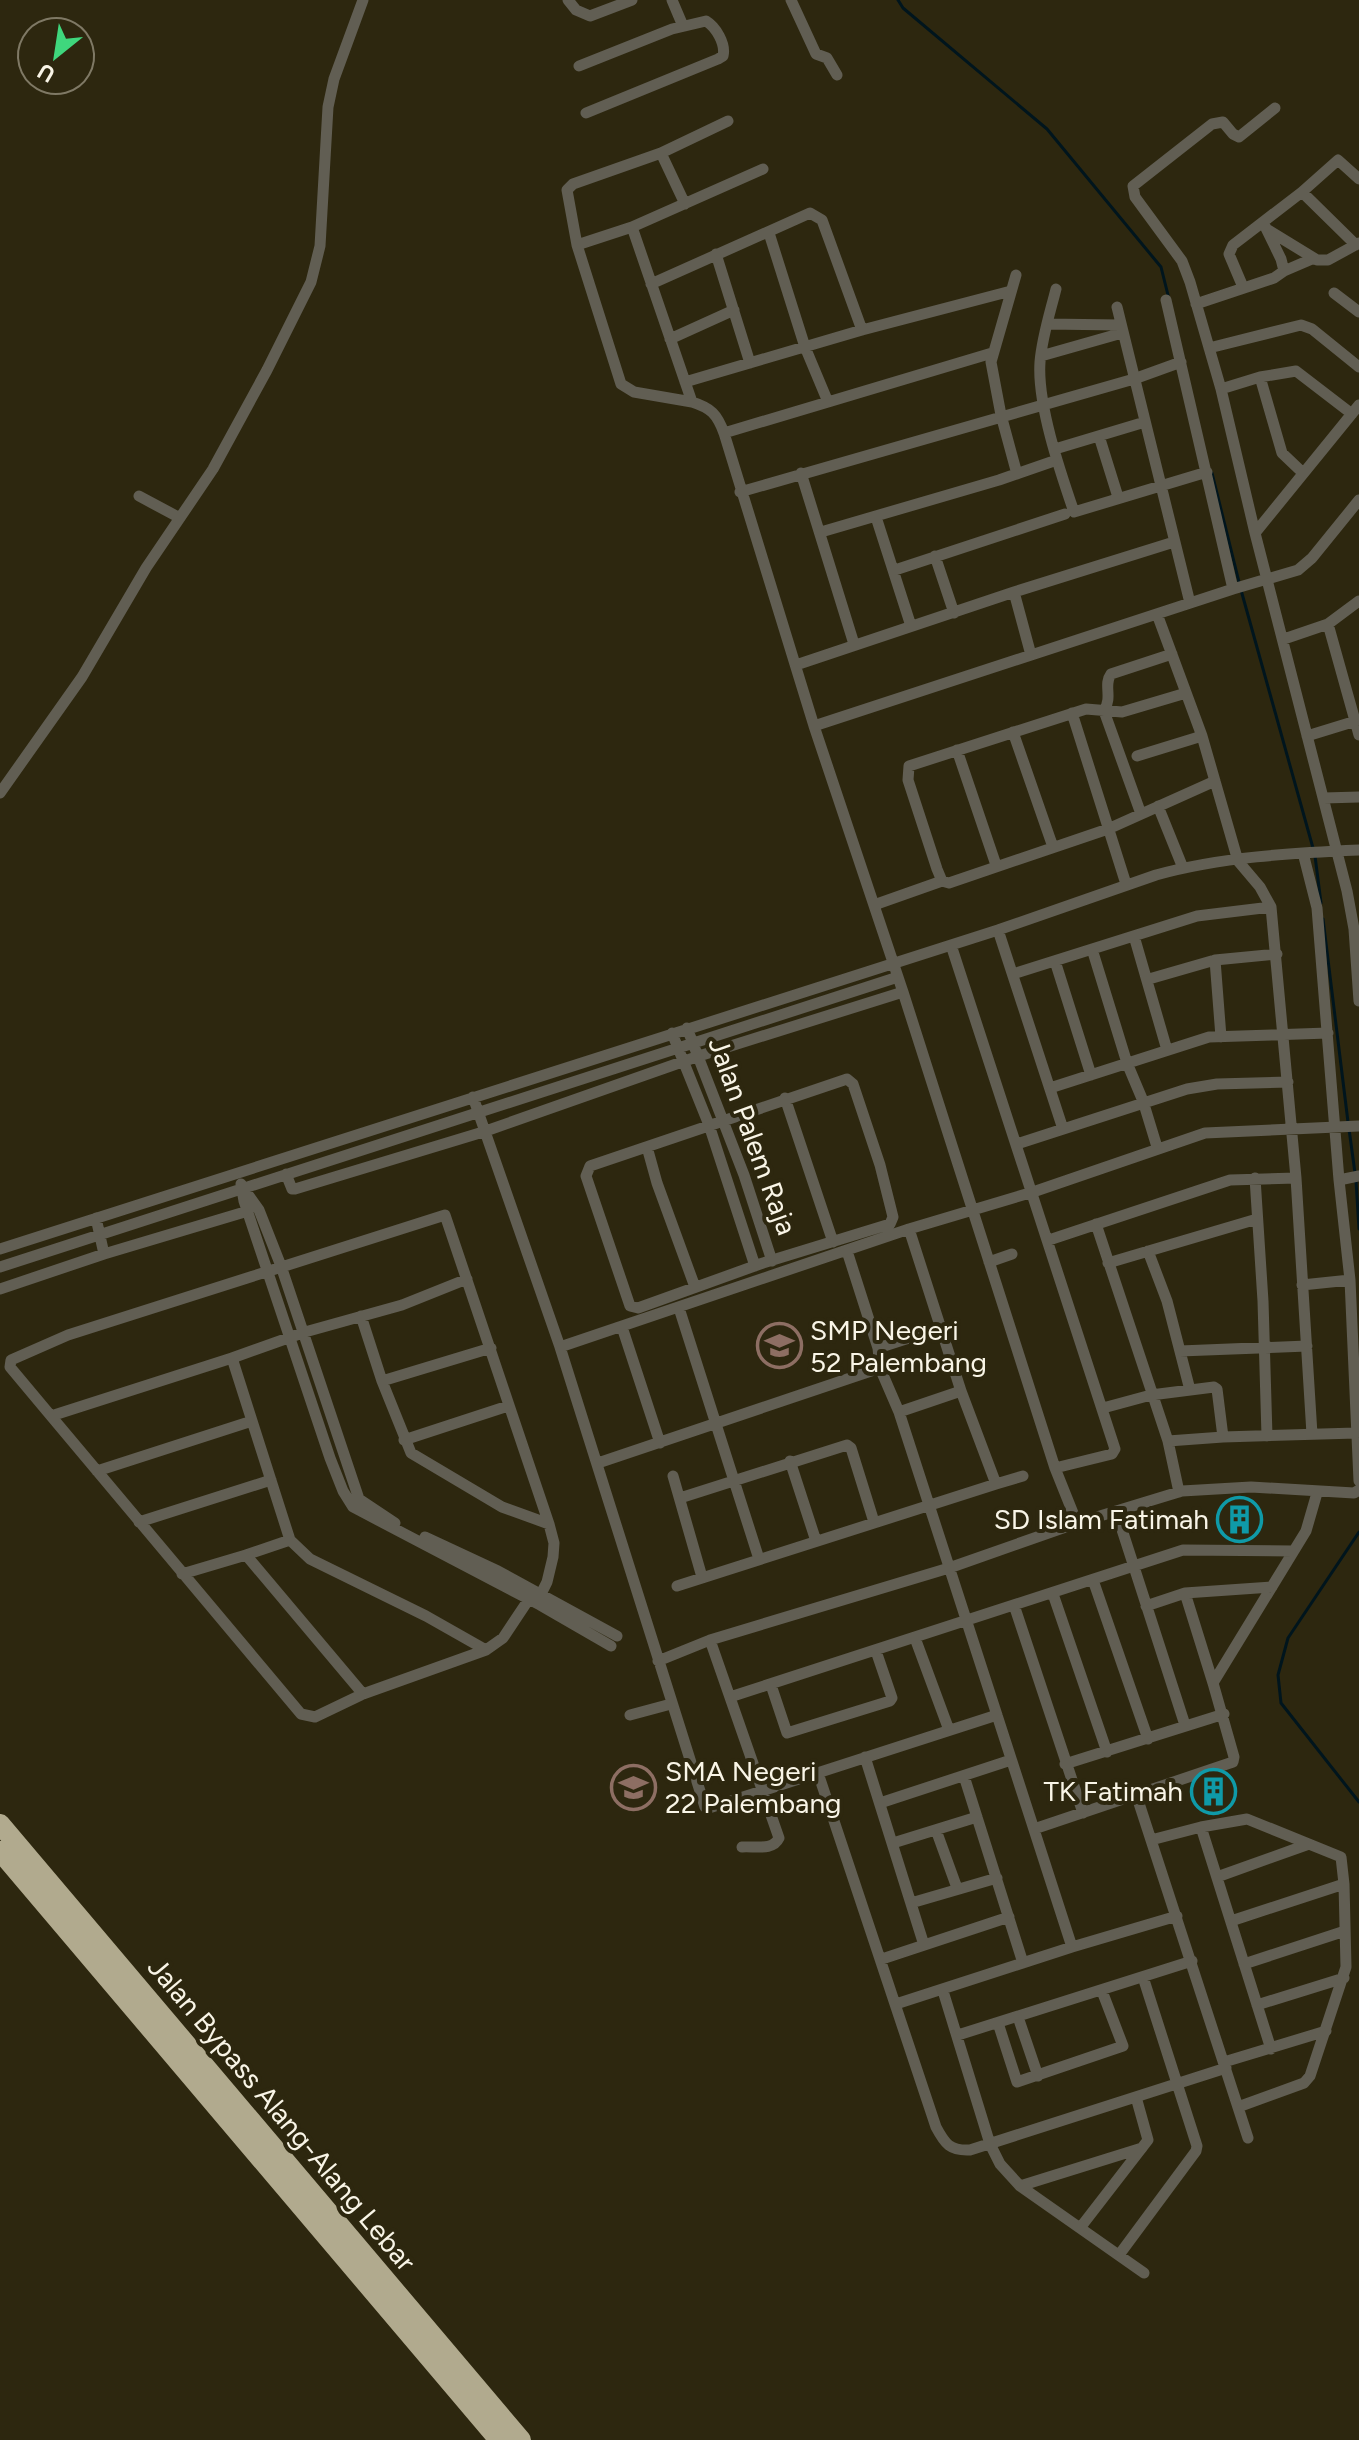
<svg xmlns="http://www.w3.org/2000/svg" width="1359" height="2440" font-family="Figtree,sans-serif">
	<style>
		.lines { fill: none; stroke-linecap: round; stroke-linejoin: round }
		.stream { stroke: #00151d; stroke-width: 3 }
		.street { stroke: #615e53; stroke-width: 11 }
		.highway { stroke: #b1aa8e; stroke-width: 20 }
		.labels { text-anchor: middle; dominant-baseline: central; stroke-width: 8; stroke-linejoin: round; paint-order: stroke }
		.street-label { font-size: 28px; fill: #f9f5e7; stroke: #2d270f }
		.poi-label { font-size: 28px; fill: #f9f5e7; stroke: #2d270f; text-anchor: start }
	</style>
	<rect width="100%" height="100%" fill="#2d270f"/>
	<g class="lines">
		<path class="stream" d="M898,0l5,8 144,121 114,138 8,32
			M1212,473l27,109
			M1241,590l72,258
			M1315,856l6,47
			M1323,919l25,203
			M1349,1129l6,44
			M1356,1181l3,48
			M1359,1532l-71,106 -10,37 3,28 78,99"/>
		<path class="street" d="M568,0l8,10 14,6 42,-16
			M672,0l11,26
			M791,0l25,54 11,4 10,17
			M579,66l93,-37 34,-8c10,6 20,23 17,35l-5,3 -132,54
			M1275,108l-36,29 -6,-3 -10,-12 -11,2 -79,62 2,11 47,64 8,21 31,107 34,144 92,358 7,38 5,72
			M661,153l24,51
			M1302,192l54,53
			M632,227l60,175c19,6 25,12 32,31l90,293 89,266 152,476 22,55
			M1268,230l49,30h11l31,-17
			M769,233l36,114 23,55
			M577,245l55,-18 131,-58
			M716,254l34,109
			M1284,271l28,-12
			M1016,275l-25,87 10,53 16,59
			M651,284l159,-71 12,7 40,110
			M1243,287l-14,-33 4,-9 69,-53 36,-32 21,19
			M1056,289c-6,24 -14,48 -16,73 -3,42 20,109 34,150l133,-40
			M1334,293l25,19
			M1166,300l67,289
			M1196,304l78,-26 10,-7 -3,-12 -18,-37
			M1117,307l73,296
			M1047,324l73,1
			M670,339l64,-29
			M1209,348l92,-23 11,4 47,38
			M1041,356l81,-23
			M1260,377l22,76 21,20
			M685,382l177,-52 149,-39
			M1221,389l39,-12 36,-6 56,43
			M692,402l-58,-10 -13,-8 -44,-139 -10,-55 6,-6 88,-31 67,-32
			M724,433l268,-80
			M1099,436l19,61
			M1055,449l90,-27
			M801,473l53,171
			M740,492l394,-113 47,-17
			M139,496l41,22
			M876,517l35,109
			M821,532l178,-52 52,-18
			M1255,533l104,-128
			M935,556l19,57
			M895,570l170,-56
			M1014,592l17,63
			M1157,614l45,122 36,125 22,26 11,20 25,271 16,256
			M1328,624l31,111
			M1284,639l44,-15 31,-23
			M796,665l218,-73 160,-50
			M1186,693l-64,19 -36,-3 -177,57 -1,14 29,89 5,12 7,2 159,-54 107,-48
			M1072,713l54,171
			M814,726l419,-137 65,-19 14,-12 47,-58
			M1013,732l40,115
			M1307,736l52,-16
			M957,750l39,115
			M1137,756l65,-20
			M0,793l82,-116 64,-109 67,-99 54,-99 44,-88 9,-36 8,-139 6,-28 29,-79
			M1324,798l35,-1
			M1158,806l25,62
			M1141,814l-37,-103c9,-15 -1,-26 7,-37l61,-20
			M1303,853l14,55 22,272 11,100 9,201
			M874,905l68,-24
			M998,930l65,199
			M1134,936l33,114
			M951,945l164,504 -3,5 -57,14
			M1092,949l35,114 16,38 14,46
			M1215,960l6,77
			M1055,961l36,114
			M1013,974l184,-58 74,-9
			M1149,979l66,-19 62,-6
			M687,1028l57,147 28,86
			M672,1033l37,92 46,141
			M847,1079l6,5 27,81 13,52 -3,7 -127,39 -125,45 -8,-2 -44,-130 4,-10z
			M1050,1088l159,-51 119,-4
			M473,1097l87,250 145,460 4,1 288,-93
			M785,1098l48,144
			M1017,1144l170,-55 30,-5 71,-2
			M647,1147l10,36 38,104
			M286,1174l6,15h3l188,-57 216,-76 204,-64
			M1255,1178l8,123 4,135
			M1339,1180l20,-4
			M241,1184l3,17 86,257 13,33 10,16 187,98 71,41
			M244,1189l15,21 22,56 78,233 36,24
			M96,1218l8,36
			M1096,1224l72,217 11,51
			M1049,1240l181,-60 66,-2
			M0,1249l998,-319 158,-55c65,-18 136,-22 203,-25
			M847,1251l31,97 2,20 19,44 173,535
			M1148,1251l19,50 23,89
			M989,1262l23,-8
			M1108,1263l149,-44
			M0,1267l898,-290
			M1302,1285l48,-5
			M0,1289l104,-35 144,-43
			M679,1308l80,251
			M361,1316l21,65 29,72 91,54 47,17
			M622,1327l38,116
			M560,1347l349,-118 124,-37 172,-59 154,-7
			M878,1348l62,-20
			M1180,1351l127,-5
			M232,1358l73,-26 97,-27 65,-26
			M382,1381l109,-33
			M1103,1408l48,-13 63,-8 3,2 6,48
			M899,1412l62,-21
			M51,1416l-41,-49 1,-7 57,-25 377,-120 104,309 5,19 -1,14 -6,25 -6,12 -12,5 -26,39 -17,12 -123,44 -48,23 -14,-3 -250,-298 181,-58 58,182 20,19 116,57 60,34
			M404,1440l104,-34
			M1168,1441l55,-4 133,-4
			M790,1461l26,80
			M598,1463l282,-95
			M97,1471l155,-50
			M673,1476l29,101
			M996,1484l27,-8
			M680,1498l167,-53 4,3 23,74
			M1116,1511l69,214
			M139,1522l132,-42
			M425,1537l73,34 119,65
			M246,1555l44,-15
			M182,1574l64,-19 117,139
			M1093,1580l55,159
			M677,1586l319,-102 -35,-93 -52,-162
			M1185,1593l28,90
			M1053,1594l54,158
			M1014,1605l69,208
			M1146,1606l39,-13 87,-6
			M915,1638l34,92
			M710,1640l69,198c-6,13 -24,8 -37,9
			M658,1661l52,-21 239,-72 128,-45 105,-32 69,-4 103,6 5,-3
			M771,1685l16,48 103,-32 2,-3 -16,-47
			M730,1697l453,-147 110,1
			M630,1715l41,-11
			M865,1757l59,188
			M1065,1764l159,-50
			M818,1773l118,354c9,17 14,24 34,23l256,-82
			M964,1776l59,187
			M1136,1794l112,344
			M880,1803l131,-43
			M1201,1827l70,222
			M1034,1829l199,-67 1,-5 -21,-74 93,-152 11,-38
			M936,1830l21,58
			M1151,1840l50,-13 46,-8 94,38 3,27 2,83 -36,109 -6,7 -66,24
			M893,1843l84,-26
			M1217,1877l92,-33
			M911,1903l86,-25
			M1231,1921l113,-37
			M882,1959l127,-42
			M1244,1964l101,-33
			M943,1991l47,153 10,20 20,22 124,87
			M896,2004l176,-57 105,-31
			M1257,2005l87,-27
			M1018,2017l20,59
			M998,2023l19,59 106,-36 -21,-55
			M958,2035l234,-74
			M1224,2062l102,-31
			M1020,2186l122,-38
			M1080,2228l68,-88 -12,-43
			M1119,2255l77,-104 1,-5 -54,-169"/>
		<path class="highway" d="M0,1824l521,616
			M0,1851l499,589"/>
	</g>
	<defs>
		<symbol id="school-ring" viewBox="-11 -11 22 22"><circle r="9.5" fill="#2d270f" stroke="#8d6e63" stroke-width="1.5"/><path d="M0-5L7-2L0 1L-7-2ZM-4 1L0 2.5L4 1V4Q0 6-4 4Z" fill="#8d6e63"/></symbol>
		<symbol id="building-ring" viewBox="-11 -11 22 22"><circle r="9.5" fill="#2d270f" stroke="#0f9aa8" stroke-width="1.5"/><path d="M-4-6H4V6H1V3H-1V6H-4ZM-2.5-4.3h1.7v1.8h-1.7ZM.8-4.3h1.7v1.8H.8ZM-2.5-1h1.7V.8h-1.7ZM.8-1h1.7V.8H.8Z" fill="#0f9aa8"/></symbol>
	</defs>
	<g fill-rule="evenodd">
		<use href="#school-ring" x="754" y="1320" width="51" height="51"/>
		<use href="#building-ring" x="1214" y="1494" width="51" height="51"/>
		<use href="#school-ring" x="608" y="1762" width="51" height="51"/>
		<use href="#building-ring" x="1188" y="1766" width="51" height="51"/>
	</g>
	<g class="labels">
		<g class="street-label">
			<text transform="translate(753 1136) rotate(70)">Jalan Palem Raja</text>
			<text transform="translate(282 2114) rotate(50)">Jalan Bypass Alang-Alang Lebar</text>
		</g>
		<g class="poi-label">
			<text x="810" y="1330">SMP Negeri<tspan x="810" dy="32">52 Palembang</tspan></text>
			<text x="1209" y="1519" text-anchor="end">SD Islam Fatimah</text>
			<text x="665" y="1771">SMA Negeri<tspan x="665" dy="32">22 Palembang</tspan></text>
			<text x="1183" y="1791" text-anchor="end">TK Fatimah</text>
		</g>
	</g>
	<g transform="translate(56 56) rotate(210)"><circle r="38" fill="#2d270f" stroke="#7f7965" stroke-width="2"/>
	<path d="M0-6L14 30L0 20L-14 30Z" fill="#3fd77d"/>
	<text y="-12" font-size="22" font-weight="bold" text-anchor="middle" fill="#f9f5e7">U</text>
	</g>
</svg>
